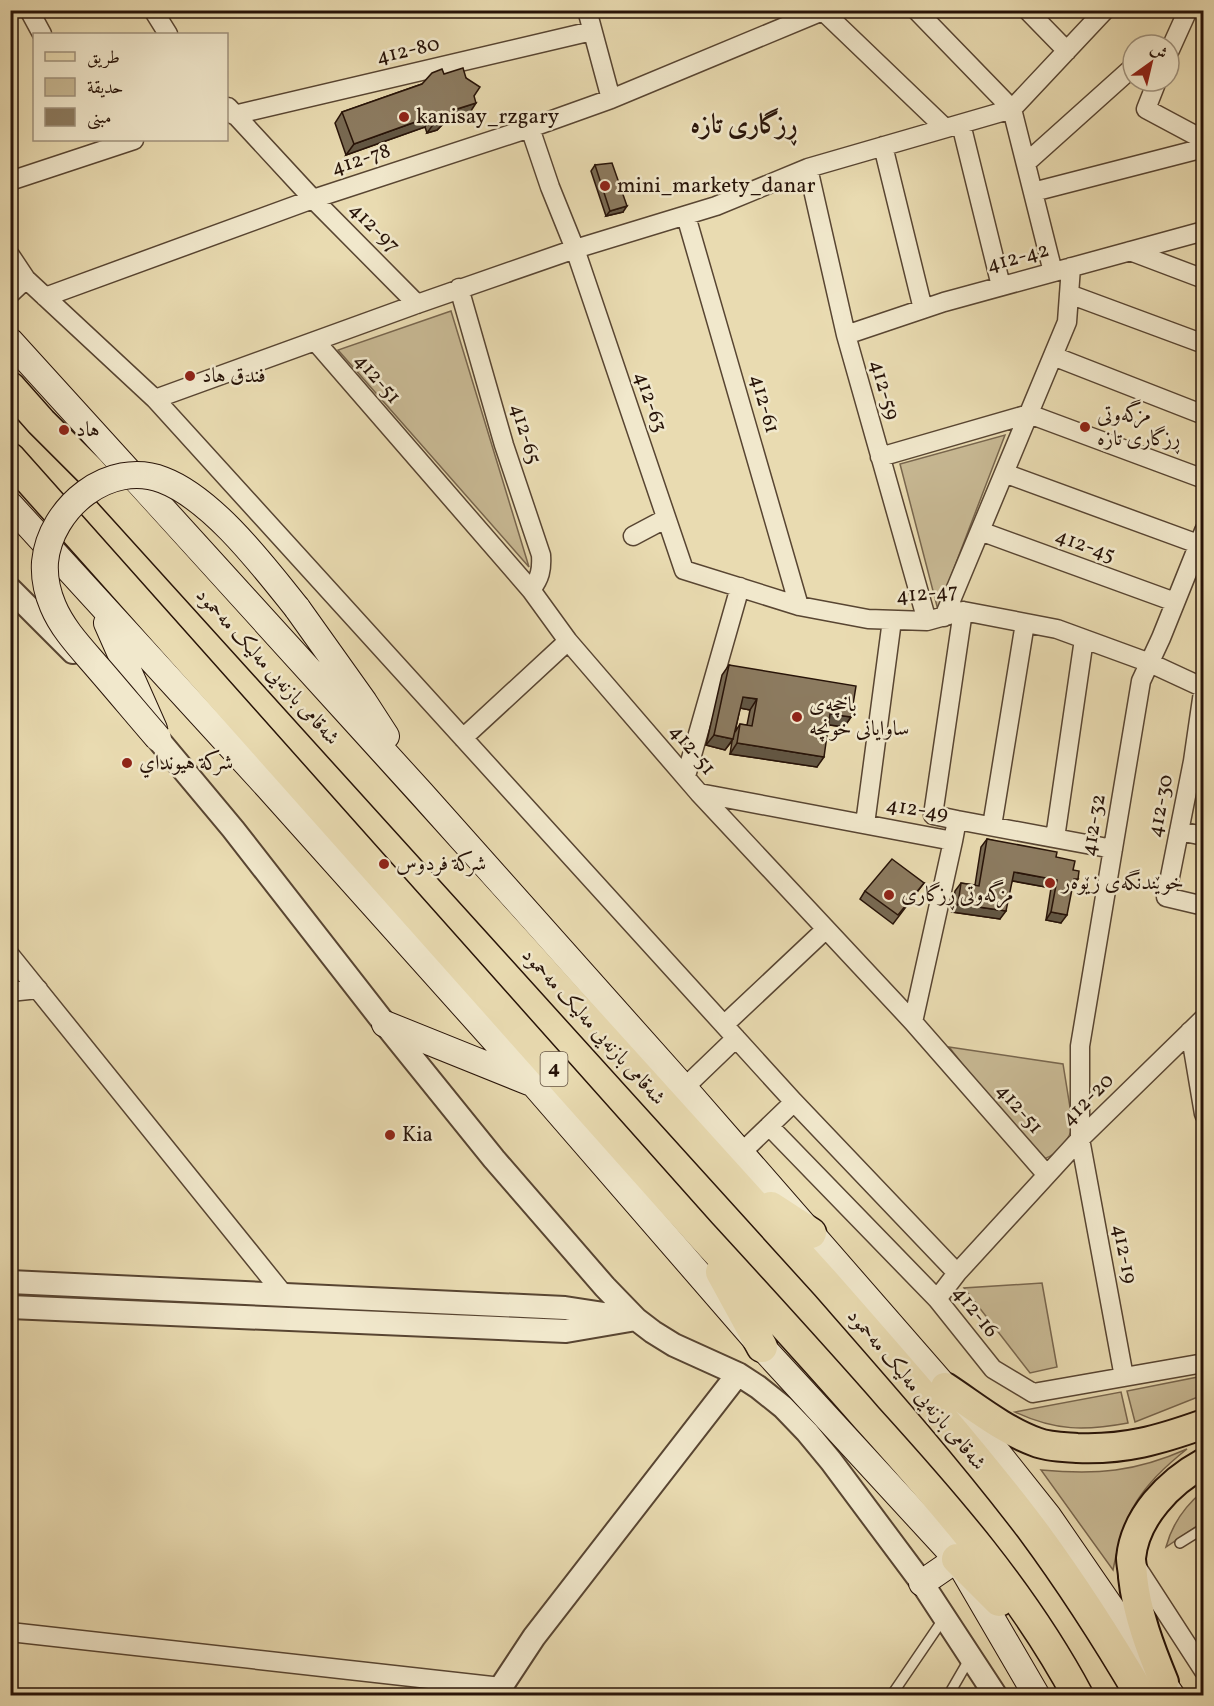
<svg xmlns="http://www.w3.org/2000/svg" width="1214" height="1706" font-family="Vollkorn,Amiri,serif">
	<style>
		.green { fill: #c8b994; stroke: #78664e; stroke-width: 1.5 }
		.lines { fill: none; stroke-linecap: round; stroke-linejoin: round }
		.service-casing { stroke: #584532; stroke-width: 12 }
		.minor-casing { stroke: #584532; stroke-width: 21 }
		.tertiary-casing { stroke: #584532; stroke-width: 26 }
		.secondary-casing { stroke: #271308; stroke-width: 28 }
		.primary-casing { stroke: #271308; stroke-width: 32 }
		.trunk-casing { stroke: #271308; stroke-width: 33 }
		.service { stroke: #f1e8cc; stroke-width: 9 }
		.minor { stroke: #f1e8cc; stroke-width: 18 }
		.tertiary { stroke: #f1e8cc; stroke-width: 22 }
		.secondary { stroke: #f1e8cc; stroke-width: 26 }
		.primary { stroke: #e9dbb1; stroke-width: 28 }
		.trunk { stroke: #e9dbb1; stroke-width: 30 }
		.secondary-bridge-casing { stroke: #271308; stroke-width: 28; stroke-linecap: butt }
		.secondary-bridge { stroke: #f1e8cc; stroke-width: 26 }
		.wall { fill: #786a53; stroke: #271308; stroke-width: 1.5; fill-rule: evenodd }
		.shaded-wall { fill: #625643; stroke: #271308; stroke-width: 1.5 }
		.building { fill: #8c7b60; stroke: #271308; stroke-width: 1.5 }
		.poi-dot { fill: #8f2418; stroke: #f1e8cc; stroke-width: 2 }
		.labels { text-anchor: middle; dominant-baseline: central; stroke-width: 5; stroke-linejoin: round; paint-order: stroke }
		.shield { fill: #f1e8cc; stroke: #645343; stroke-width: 1.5 }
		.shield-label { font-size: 20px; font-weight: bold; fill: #271308 }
		.street-label { font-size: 21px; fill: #271308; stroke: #f1e8cc }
		.poi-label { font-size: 21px; fill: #271308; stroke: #f1e8cc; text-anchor: start }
		.district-label { font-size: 27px; font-weight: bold; fill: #271308; stroke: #f1e8cc }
	</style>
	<rect width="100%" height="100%" fill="#e9dbb1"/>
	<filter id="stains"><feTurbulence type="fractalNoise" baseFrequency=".00333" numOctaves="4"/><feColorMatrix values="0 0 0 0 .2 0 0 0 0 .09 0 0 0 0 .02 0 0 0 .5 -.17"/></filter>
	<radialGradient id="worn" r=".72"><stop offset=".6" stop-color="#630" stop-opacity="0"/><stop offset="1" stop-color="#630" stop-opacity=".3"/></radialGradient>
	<path class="green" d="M451,311l78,256 -191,-217z
		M1005,435l-67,175 -38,-146z
		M949,1047l114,17 10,62c-4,14 -15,28 -29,33l-9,-3z
		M1042,1283l15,84 -27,6 -66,-85z
		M1203,1376v19l-68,27 -8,-31z
		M1121,1392l7,31c-43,8 -72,8 -113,-11z
		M1187,1449c-47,37 -63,63 -74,121l-72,-100c56,5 94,2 146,-21z
		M1203,1491v31l-37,25c6,-23 19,-41 37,-56z"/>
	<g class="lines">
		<defs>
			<path id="service" d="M1180,1543l24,-15
				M891,1696l53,-78
				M948,1696l22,-38"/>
			<path id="minor" d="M29,10l13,24
				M153,10l15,24
				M587,10l24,89
				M916,10l96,99
				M1027,10l40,41
				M824,12l121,116
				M1169,52l19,-42
				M1157,81l-11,28 58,31
				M228,107l85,92 104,105
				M1012,109l41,163
				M234,115l358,-84
				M961,124l40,162
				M530,128l20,59 25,62 109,321 115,36 69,13 59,2 36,-10 94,18 93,34 54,25
				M883,146l40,163
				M1026,163l107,-96
				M808,168l38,167 81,286
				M10,181l124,-41
				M1033,192l171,-44
				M686,216l113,390
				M1130,251l74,28
				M10,255l16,24 129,120 639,703 163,171
				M459,288l45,157 37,110c1,15 -1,23 -10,35
				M10,294l16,-15
				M1069,294l135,50
				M45,297l268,-98 217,-71 81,-29 214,-89
				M846,335l98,-33 260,-71
				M316,342l215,248 37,51 131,152 214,229 134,153
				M1053,356l151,59
				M155,399l262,-95 158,-55 141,-43 92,-38 204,-59 93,-99
				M880,457l149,-43 175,65
				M1004,473l194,71
				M980,531l195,71
				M633,536l32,-17
				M944,617l123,-295 4,-55
				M1204,685l-11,76 -27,136 38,9
				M463,738l105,-97
				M686,776l54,-189
				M699,793l254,48 4,-21 156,29
				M957,820l-24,-5 30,-204
				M865,824l27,-204
				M992,826l33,-203
				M1179,831l25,5
				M1055,838l29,-199
				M10,955l275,341
				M10,992l28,-3
				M913,1022l40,-181
				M724,1025l102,-96
				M1190,1031l14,83
				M684,1088l52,-50
				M769,1126l168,173 56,70 40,24 171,-30
				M741,1153l53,-51
				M937,1299l20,-26 123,-134 124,-121
				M1124,1377l-44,-238v-93l61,-365 20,-43 43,-107
				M1136,1566l68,105
				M10,1632l491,55"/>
			<path id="tertiary" d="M10,589l63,63
				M147,726l86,103 152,195 109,135 111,128 31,32 17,13 21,13 64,29 20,13 25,20 24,25 24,29 91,122 74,113
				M10,1282l555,26 52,8
				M10,1307l556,24 70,-12
				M497,1696l4,-9 33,-50 204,-263"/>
			<path id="secondary" d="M10,341l411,452 263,295 261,299 103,129 124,180
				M10,505l258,282 265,296 229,264 195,212 80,137
				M297,608l67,94 22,34
				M107,623l47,106
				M385,1024l144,58
				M922,1583l35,-24"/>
			<path id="primary" d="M945,1387c29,19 58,43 91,55 12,5 28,5 41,6 48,2 82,-8 127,-24
				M1164,1682c-14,-34 -27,-68 -31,-105 0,-6 -2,-13 -2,-19 4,-41 38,-76 73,-95"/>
			<path id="trunk" d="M10,387l31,35 48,48 737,814c70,80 141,160 205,244 40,54 76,110 110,168
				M10,458l690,775c56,61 112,122 167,185 78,86 156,175 211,278
				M771,1207l40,26
				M721,1272l41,75
				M957,1559l42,42"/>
		</defs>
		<use href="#service" class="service-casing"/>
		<use href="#minor" class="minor-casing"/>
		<use href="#tertiary" class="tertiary-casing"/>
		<use href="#secondary" class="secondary-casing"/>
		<use href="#primary" class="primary-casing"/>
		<use href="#trunk" class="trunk-casing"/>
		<use href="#service" class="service"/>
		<use href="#minor" class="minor"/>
		<use href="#tertiary" class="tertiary"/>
		<use href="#secondary" class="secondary"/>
		<use href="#primary" class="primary"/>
		<use href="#trunk" class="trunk"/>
		<defs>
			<path id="secondary-bridge" d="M158,738c-20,-23 -39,-46 -59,-69 -17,-20 -36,-39 -46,-63 -6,-14 -9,-29 -8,-44 5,-54 64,-103 118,-82 50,19 101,87 134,128"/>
		</defs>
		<use href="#secondary-bridge" class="secondary-bridge-casing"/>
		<use href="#secondary-bridge" class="secondary-bridge"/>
	</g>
	<path class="wall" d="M444,74l22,4 8,18 -5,18 -23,7 -9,9 -10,3 -2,-6 -79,28 -11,-32 7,-11 80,-28z
		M595,165l28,47 -17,4 -15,-45z
		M729,665l122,52 -7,10 -15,-2 -12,42 -87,-13 2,-13 -7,9 -19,-5 16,-70zM740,708l10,2 -3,15 -7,-1 -5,8z
		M987,839l69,18 17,13 -1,17 -11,36 -15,-3 5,-32 -39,-7 -12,38 -48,-7 3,-21 6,-8 14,2 6,-38z
		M924,883l-31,41 -33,-25 5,-8z"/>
	<path class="shaded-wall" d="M476,103l-7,11 -23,7 -9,9 -10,3 8,-11 19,-12z
		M432,116l-7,11 -79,28 8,-11z
		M627,206l-4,6 -17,4 4,-5z
		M743,697l14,2 -7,11 -15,-3z
		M830,714l21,3 -7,10 -21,-3z
		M714,735l19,4 -8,11 -19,-5z
		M737,743l87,14 -7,10 -87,-13z
		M1014,872l43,8 -6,8 -43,-8z
		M1074,879h4l-6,8z
		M958,904l48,7 -6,8 -48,-7z
		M1051,912l16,3 -6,8 -15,-3z"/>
	<path class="building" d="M463,68l3,10 14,9 -6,9 2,7 -22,7 -10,9 -9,3 -3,-6 -78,28 -12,-32 80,-28 10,-11 10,-4 2,5z
		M612,163l15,43 -17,5 -15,-46z
		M729,665l127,21 -5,31 -21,-3 -6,43 -87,-14 3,-19 12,2 5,-27 -14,-2 -10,42 -19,-4z
		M987,839l70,13 -1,5 19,4 -2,9 6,1 -1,8h-4l-7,36 -16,-3 6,-32 -43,-8 -8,39 -48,-7 3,-21 18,3z
		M892,859l32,24 -26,32 -33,-24z"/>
	<g class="poi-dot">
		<circle cx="404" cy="117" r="6"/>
		<circle cx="605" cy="186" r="6"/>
		<circle cx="190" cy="376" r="6"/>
		<circle cx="1085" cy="427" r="6"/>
		<circle cx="64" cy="430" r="6"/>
		<circle cx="797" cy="717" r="6"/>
		<circle cx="127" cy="763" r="6"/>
		<circle cx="384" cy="864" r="6"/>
		<circle cx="1050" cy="883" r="6"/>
		<circle cx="889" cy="895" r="6"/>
		<circle cx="390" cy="1135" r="6"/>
	</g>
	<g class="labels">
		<rect class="shield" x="540.5" y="1052" width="27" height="34" rx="4.5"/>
		<g class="shield-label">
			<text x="554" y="1069">4</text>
		</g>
		<g class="street-label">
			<text transform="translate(408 51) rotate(-13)">412-80</text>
			<text transform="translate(361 160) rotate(-18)">412-78</text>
			<text transform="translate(374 228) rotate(45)">412-97</text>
			<text transform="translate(1018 258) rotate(-15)">412-42</text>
			<text transform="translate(377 379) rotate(49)">412-51</text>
			<text transform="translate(884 390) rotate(74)">412-59</text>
			<text transform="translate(650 402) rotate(71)">412-63</text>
			<text transform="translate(764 404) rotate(74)">412-61</text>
			<text transform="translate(525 434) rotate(73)">412-65</text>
			<text transform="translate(1085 546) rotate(20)">412-45</text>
			<text transform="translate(927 594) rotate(-5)">412-47</text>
			<text transform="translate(267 667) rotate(48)">شەقامی بازنەیی مەلیک مەحمود</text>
			<text transform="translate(692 750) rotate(50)">412-51</text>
			<text transform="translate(1161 806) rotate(-79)">412-30</text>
			<text transform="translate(917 810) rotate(9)">412-49</text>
			<text transform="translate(1094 825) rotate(-80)">412-32</text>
			<text transform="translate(593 1027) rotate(48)">شەقامی بازنەیی مەلیک مەحمود</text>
			<text transform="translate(1088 1100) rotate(-45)">412-20</text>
			<text transform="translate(1019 1109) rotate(49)">412-51</text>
			<text transform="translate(1124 1254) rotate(79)">412-19</text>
			<text transform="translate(975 1312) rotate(51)">412-16</text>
			<text transform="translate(916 1390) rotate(50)">شەقامی بازنەیی مەلیک مەحمود</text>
		</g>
		<g class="poi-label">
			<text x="416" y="117">kanisay_rzgary</text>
			<text x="617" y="186">mini_markety_danar</text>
			<text x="202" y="376">فندق هاد</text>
			<text x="1097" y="415">مزگەوتی<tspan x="1097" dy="24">ڕزگاری تازە</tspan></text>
			<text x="76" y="430">هاد</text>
			<text x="809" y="705">باخچەی<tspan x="809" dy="24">ساوایانی خونچە</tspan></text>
			<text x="139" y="763">شركة هيونداي</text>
			<text x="396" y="864">شركة فردوس</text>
			<text x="1062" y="883">خوێندنگەی زێوەر</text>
			<text x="901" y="895">مزگەوتی ڕزگاری</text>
			<text x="402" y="1135">Kia</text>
		</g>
		<g class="district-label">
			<text x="744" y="126">ڕزگاری تازە</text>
		</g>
	</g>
	<rect width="1214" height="1706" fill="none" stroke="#e9dbb1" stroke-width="36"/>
	<rect x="12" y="12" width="1190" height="1682" fill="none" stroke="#271308" stroke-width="3"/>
	<rect x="18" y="18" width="1178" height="1670" fill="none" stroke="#271308" stroke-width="1.5"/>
	<rect x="33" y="33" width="195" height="108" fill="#f1e8cc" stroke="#a0937e" stroke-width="1.5"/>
	<rect x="45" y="52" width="30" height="9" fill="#e9dbb1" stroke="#a0937e" stroke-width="1.5"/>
	<text x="87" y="63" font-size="18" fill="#271308">طريق</text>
	<rect x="45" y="78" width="30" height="18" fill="#c8b994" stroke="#a0937e" stroke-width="1.5"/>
	<text x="87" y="93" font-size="18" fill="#271308">حديقة</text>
	<rect x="45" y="108" width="30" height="18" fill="#8c7b60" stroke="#a0937e" stroke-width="1.5"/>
	<text x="87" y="123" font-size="18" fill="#271308">مبنى</text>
	<g transform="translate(1151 63) rotate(34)"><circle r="28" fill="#f1e8cc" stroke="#a0937e" stroke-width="1.5"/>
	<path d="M0-4.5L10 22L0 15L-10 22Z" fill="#8f2418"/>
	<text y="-9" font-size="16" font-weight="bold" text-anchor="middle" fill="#271308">ش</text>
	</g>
	<rect width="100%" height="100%" filter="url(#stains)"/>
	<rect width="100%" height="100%" fill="url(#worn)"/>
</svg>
